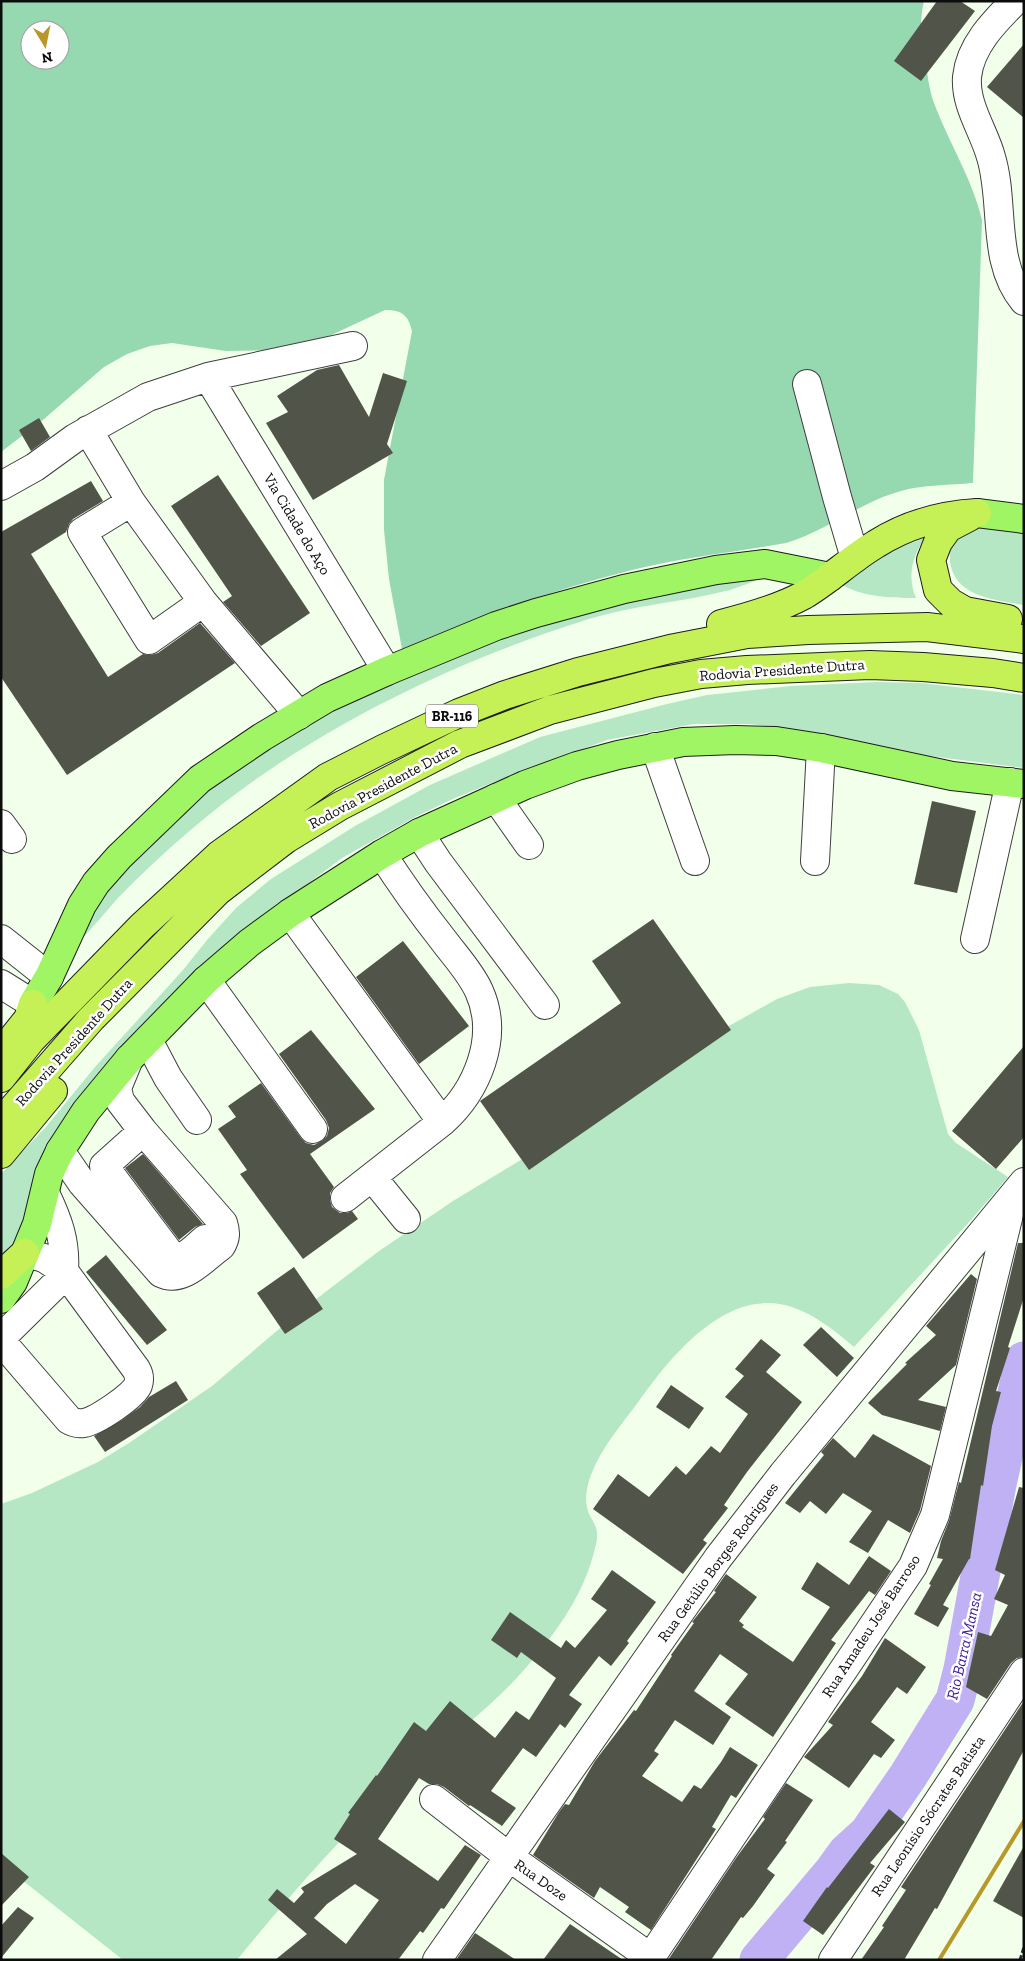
<svg xmlns="http://www.w3.org/2000/svg" width="1025" height="1961" font-family="'Zilla Slab',serif">
	<style>
		.green { fill: #b6e7c5 }
		.forest { fill: #96d8af; fill-rule: evenodd }
		.lines { fill: none; stroke-linecap: round; stroke-linejoin: round }
		.river { stroke: #bfb1f4; stroke-width: 39 }
		.building { fill: #515448; fill-rule: evenodd }
		.minor-casing { stroke: #3f3f3f; stroke-width: 30 }
		.major-casing { stroke: #1d1d1d; stroke-width: 30 }
		.highway-casing { stroke: #1d1d1d; stroke-width: 30 }
		.path { stroke: #2e2e2e; stroke-width: 3; stroke-dasharray: 5 2.5; stroke-linecap: butt }
		.minor { stroke: #fff; stroke-width: 28 }
		.major { stroke: #a0f564; stroke-width: 28 }
		.highway { stroke: #c5f157; stroke-width: 28 }
		.rail { stroke: #b89828; stroke-width: 4 }
		.labels { text-anchor: middle; dominant-baseline: central; stroke-width: 5; stroke-linejoin: round; paint-order: stroke }
		.shield { fill: #fff; stroke: #555; stroke-width: 1 }
		.shield-label { font-size: 14px; font-weight: bold; fill: #0c0c0c }
		.street-label { font-size: 15px; fill: #0c0c0c; stroke: #fff }
		.water-label { font-size: 16px; font-style: italic; fill: #3b199a; stroke: #fff }
	</style>
	<rect width="100%" height="100%" fill="#f2ffeb"/>
	<path class="green" d="M972,524l52,7v74c-29,-5 -69,-8 -74,-43 0,-6 -1,-14 2,-19 4,-7 14,-13 20,-19z
		M925,538c-13,18 -18,39 -9,60 -25,0 -54,-1 -76,-14 28,-22 51,-34 85,-46z
		M768,576c-13,5 -25,10 -38,14 -46,12 -95,15 -141,29 -138,43 -285,114 -396,209 -26,22 -52,46 -76,71 -12,14 -24,28 -37,42l18,-47 99,-98 91,-61 52,-28 54,-27 128,-51 122,-35z
		M877,682l44,1 103,12v73l-110,-14 -120,-25 -45,-5h-55l-87,16 -110,41 -42,17 -38,18 -75,42 -130,98 -32,31 -27,33 -125,190 -13,35 -14,20v-91l44,-46 50,-61 88,-97 24,-30 29,-32 35,-29 84,-53 75,-41 110,-48 127,-33 40,-9 84,-9z
		M849,983l30,2 19,9 7,8 14,28 29,104 8,9 52,34 -37,43 -117,127c-18,-15 -38,-32 -62,-40 -65,-21 -120,48 -153,94 -17,23 -38,47 -48,74 -5,13 -7,26 -2,39 3,6 7,11 8,18 1,8 -2,16 -4,24 -11,39 -33,71 -59,102 -16,20 -35,39 -55,56 -24,22 -52,41 -76,63 -59,57 -114,119 -166,183h-114l-101,-80 -21,-14v-362l31,-11 66,-31 31,-19 83,-57 86,-73 81,-62 74,-50 132,-80 67,-52 125,-70 33,-12z"/>
	<path class="forest" d="M1,1h923c-5,21 -3,41 1,61 3,13 4,28 9,41 15,40 38,75 48,117l-9,263c-21,2 -53,2 -72,8 -41,11 -74,40 -115,52 -50,9 -101,14 -150,26 -80,20 -158,47 -234,80l-13,-70 -5,-49v-50l28,-149c-4,-17 -11,-21 -27,-21l-73,34 -36,6 -50,1 -54,-8 -22,3 -23,8 -23,13 -60,52 -43,33zM30,30h30v30h-30z"/>
	<g class="lines">
		<path class="river" d="M759,1960l75,-89 13,-18 21,-19 40,-58 47,-76 8,-31 34,-185 27,-123"/>
	</g>
	<path class="building" d="M937,1h23l15,10 -54,70 -27,-20z
		M1024,44v74l-37,-31z
		M339,365l30,52 14,-44 24,8 -20,63 6,9 -80,47 -47,-77 22,-11 -11,-16 40,-26z
		M39,418l11,19 -19,14 -12,-21z
		M218,475l92,138 -49,33 -38,-44 9,-6 -61,-90z
		M91,481l12,20 -30,18 -4,5 -3,8 -35,22 77,123 35,-23 8,1 7,-2 42,-30 35,40 -168,112 -66,-98v-145z
		M932,801l44,10 -19,82 -43,-9z
		M653,919l78,111 -202,140 -49,-69 141,-98 -29,-42z
		M403,941l66,85 -50,38 -63,-87z
		M311,1030l64,79 -65,45 24,33 -4,6v7l2,7 8,6h7l5,-2 6,8 -55,40 -63,-85 7,-4 -29,-41 18,-12 -8,-11 33,-23 40,55 5,5 8,2 8,-4 5,-5 2,-8 -3,-8 -47,-66z
		M1024,1046v91l-28,32 -44,-38z
		M143,1154l60,70 -8,3 -16,13 -54,-72z
		M1018,1243h6v54l-16,50 2,1 -14,43 5,1 -9,34 -9,60 -2,-1 -11,74h-1l-26,46 6,3 -11,19 -24,-13 17,-29 -2,-1 14,-25 -6,-1 4,-17 8,-20 10,-39 2,1z
		M106,1255l61,75 -20,15 -61,-73z
		M294,1267l29,42 -38,25 -28,-41z
		M971,1274l6,5 -21,86 -38,35 28,7 -6,24 -58,-16 -14,-12 39,-39 -2,-1 31,-28 -10,-9z
		M821,1327l33,31 -17,19 -34,-32z
		M761,1339l20,16 -15,17 36,30 -55,70 -23,33 4,3 -25,32 4,3 -24,31 -90,-65 25,-35 31,23 27,-31 10,9 25,-29 9,7 28,-39 -23,-17 19,-21 -9,-7z
		M176,1381l12,19 -83,52 -11,-16 28,-16 18,-13 9,-10z
		M671,1385l33,23 -15,21 -33,-22z
		M873,1434l58,32 -11,44 -10,23 -22,-13 -20,33 -19,-11 23,-31 -29,-18 -17,21 -16,-13 -10,12 -15,-10 39,-48 -3,-3 12,-14 22,20z
		M1019,1487l5,1v169l-7,1 -6,5 -24,36 -21,-12 12,-55 13,4 17,-31 -14,-6 11,-24 -10,-5z
		M869,1556l22,15 -16,24 -6,-4 -38,49 5,3 -63,94 -48,-33 23,-30 -28,-20 -26,37 37,26 -18,28 -38,-25 -21,31 5,3 -17,22 40,26 12,-17 7,4 20,-27 9,-15 28,18 -22,33 -5,-3 -19,32 4,2 -65,101 -26,-18 4,-5 -29,-20 -6,11 -61,-43 26,-43 6,-8 4,1 26,-44 39,-51 2,1 36,-55 -1,-1 23,-32 -2,-1 24,-30 -2,-1 12,-17 31,23 -18,24 5,4 -2,2 51,35 37,-55 -29,-18 16,-27 32,23z
		M612,1570l44,32 -29,39 2,2 -18,23 -12,-10 -30,39 13,9 -17,24 -5,-4 -24,33 -13,-9 -32,43 25,17 -14,18 -32,-21 -1,1 -25,-19 -7,-3h-8l-10,-6 -41,61 60,42 27,-36 16,10 -37,54 -3,-1 -18,25 -3,-2 -22,29h-123l32,-26 -39,-34 9,-11 17,14 10,-11 -3,-4 56,-34 -23,-15 16,-25 -2,-1 28,-38 1,1 37,-54 12,9 24,-30 45,37 21,-27 13,9 27,-42 -35,-26 -4,6 -26,-18 19,-28 51,36 5,-8 9,8 32,-38 -16,-11zM355,1884l24,16 -33,44 -32,-26 13,-14z
		M885,1638l41,29 -19,27 -10,-7 -26,35 24,18 -14,18 -7,-4 -25,34 -45,-31 29,-32 -5,-3 34,-46z
		M1024,1701v49l-87,159 -2,-1 -31,52h-43l23,-33 -2,-1 24,-36 -5,-3z
		M786,1783l27,17 -28,41 2,1 -20,27 8,6 -22,31 -10,12 -2,-1 -30,43h-43l68,-102 29,-39 -2,-2z
		M889,1809l16,13 -35,41 5,3 -52,69 -20,-14 24,-34 1,1z
		M1024,1846v72l-31,-17z
		M1,1853l28,24 -28,29z
		M18,1907l16,11 -33,40v-32z
		M570,1924l53,36h-80z
		M475,1933l41,27h-60z"/>
	<g class="lines">
		<defs>
			<path id="minor" d="M1015,1c-21,21 -45,45 -48,76 -2,29 17,54 24,80 14,46 0,105 33,144
				M208,377l179,294
				M807,384l30,113 18,61
				M88,430l43,72 72,100 96,113
				M1,486l34,-19 40,-29 73,-41 60,-20 145,-31
				M131,502l-49,30 67,108 54,-38
				M655,747l40,114
				M496,798l33,47
				M1,824l11,15
				M419,833l19,29 107,143
				M815,861l6,-113
				M290,913l152,209
				M1,939l48,38
				M975,939l35,-157
				M206,980l107,149
				M1,984l32,20
				M148,1040l20,38 29,42
				M143,1131l-39,35 67,89c13,7 25,-9 34,-16
				M60,1151l22,32 79,90c22,11 43,-15 60,-27 5,-8 5,-14 2,-23l-80,-92 -23,-30 -3,-13 12,-29
				M372,1177l34,42
				M45,1193c13,27 21,48 19,78
				M345,1198l97,-76c35,-31 58,-85 37,-131 -8,-18 -23,-34 -35,-50 -22,-28 -43,-57 -62,-87
				M1,1338l64,-63
				M1,1341l68,79c5,3 9,4 15,3 12,-2 50,-27 54,-38 2,-6 1,-11 -2,-16l-72,-98 -20,-13 -19,-5
				M434,1799l75,58 142,101
				M437,1960l281,-402 65,-84 241,-292
				M649,1960l264,-394 22,-51 78,-317
				M833,1960l191,-288"/>
			<path id="major" d="M977,513l47,6
				M33,1004l16,-27 33,-72 14,-22 23,-26 81,-78 62,-42 65,-39 60,-27 109,-45 40,-13 88,-24 92,-19 49,-6 65,13
				M1,1299l12,-17 24,-58 12,-50 11,-23 26,-40 43,-52 77,-79 43,-37 41,-30 92,-59 37,-21 106,-48 52,-19 41,-11 65,-13 52,-2 41,1 45,7 131,28 72,8"/>
			<path id="highway" d="M969,517l-21,11 -10,14 -7,18 7,30 13,13 14,8 43,8
				M721,624c28,-7 57,-15 83,-29 25,-15 47,-36 72,-51 30,-19 66,-29 101,-31
				M7,1045l21,-26 5,-15
				M1,1078l30,-38 111,-114 77,-71 109,-78 53,-27 78,-37 46,-18 73,-23 92,-23 77,-15 61,-4 119,-3 97,12
				M1,1122l90,-103 127,-128 68,-52 54,-33 120,-62 90,-34 104,-27 47,-9 46,-4 123,-5 53,2 70,6 31,5
				M1,1154l52,-63
				M1,1275l24,-22"/>
		</defs>
		<use href="#minor" class="minor-casing"/>
		<use href="#major" class="major-casing"/>
		<use href="#highway" class="highway-casing"/>
		<path class="path" d="M1020,1960l4,-13"/>
		<use href="#minor" class="minor"/>
		<use href="#major" class="major"/>
		<use href="#highway" class="highway"/>
		<path class="rail" d="M939,1960l85,-139"/>
	</g>
	<g class="labels">
		<rect class="shield" x="426" y="704.5" width="52" height="23" rx="4"/>
		<g class="shield-label">
			<text x="452" y="716">BR-116</text>
		</g>
		<g class="street-label">
			<text transform="translate(297 524) rotate(59)">Via Cidade do Aço</text>
			<text transform="translate(782 670) rotate(-4)">Rodovia Presidente Dutra</text>
			<text transform="translate(383 786) rotate(-28)">Rodovia Presidente Dutra</text>
			<text transform="translate(74 1042) rotate(-48)">Rodovia Presidente Dutra</text>
			<text transform="translate(718 1562) rotate(-54)">Rua Getúlio Borges Rodrigues</text>
			<text transform="translate(871 1626) rotate(-57)">Rua Amadeu José Barroso</text>
			<text transform="translate(928 1816) rotate(-56)">Rua Leonísio Sócrates Batista</text>
			<text transform="translate(541 1880) rotate(35)">Rua Doze</text>
		</g>
		<g class="water-label">
			<text transform="translate(964 1646) rotate(-77)">Rio Barra Mansa</text>
		</g>
	</g>
	<rect width="1025" height="1961" fill="none" stroke="#0c0c0c" stroke-width="5"/>
	<g transform="translate(45 45) rotate(170)"><circle r="24" fill="#ffffff" stroke="#9e9e9e"/>
	<path d="M0-4L9 19L0 12L-9 19Z" fill="#b89828"/>
	<text y="-8" font-size="14" font-weight="bold" text-anchor="middle" fill="#0c0c0c">N</text>
	</g>
</svg>
